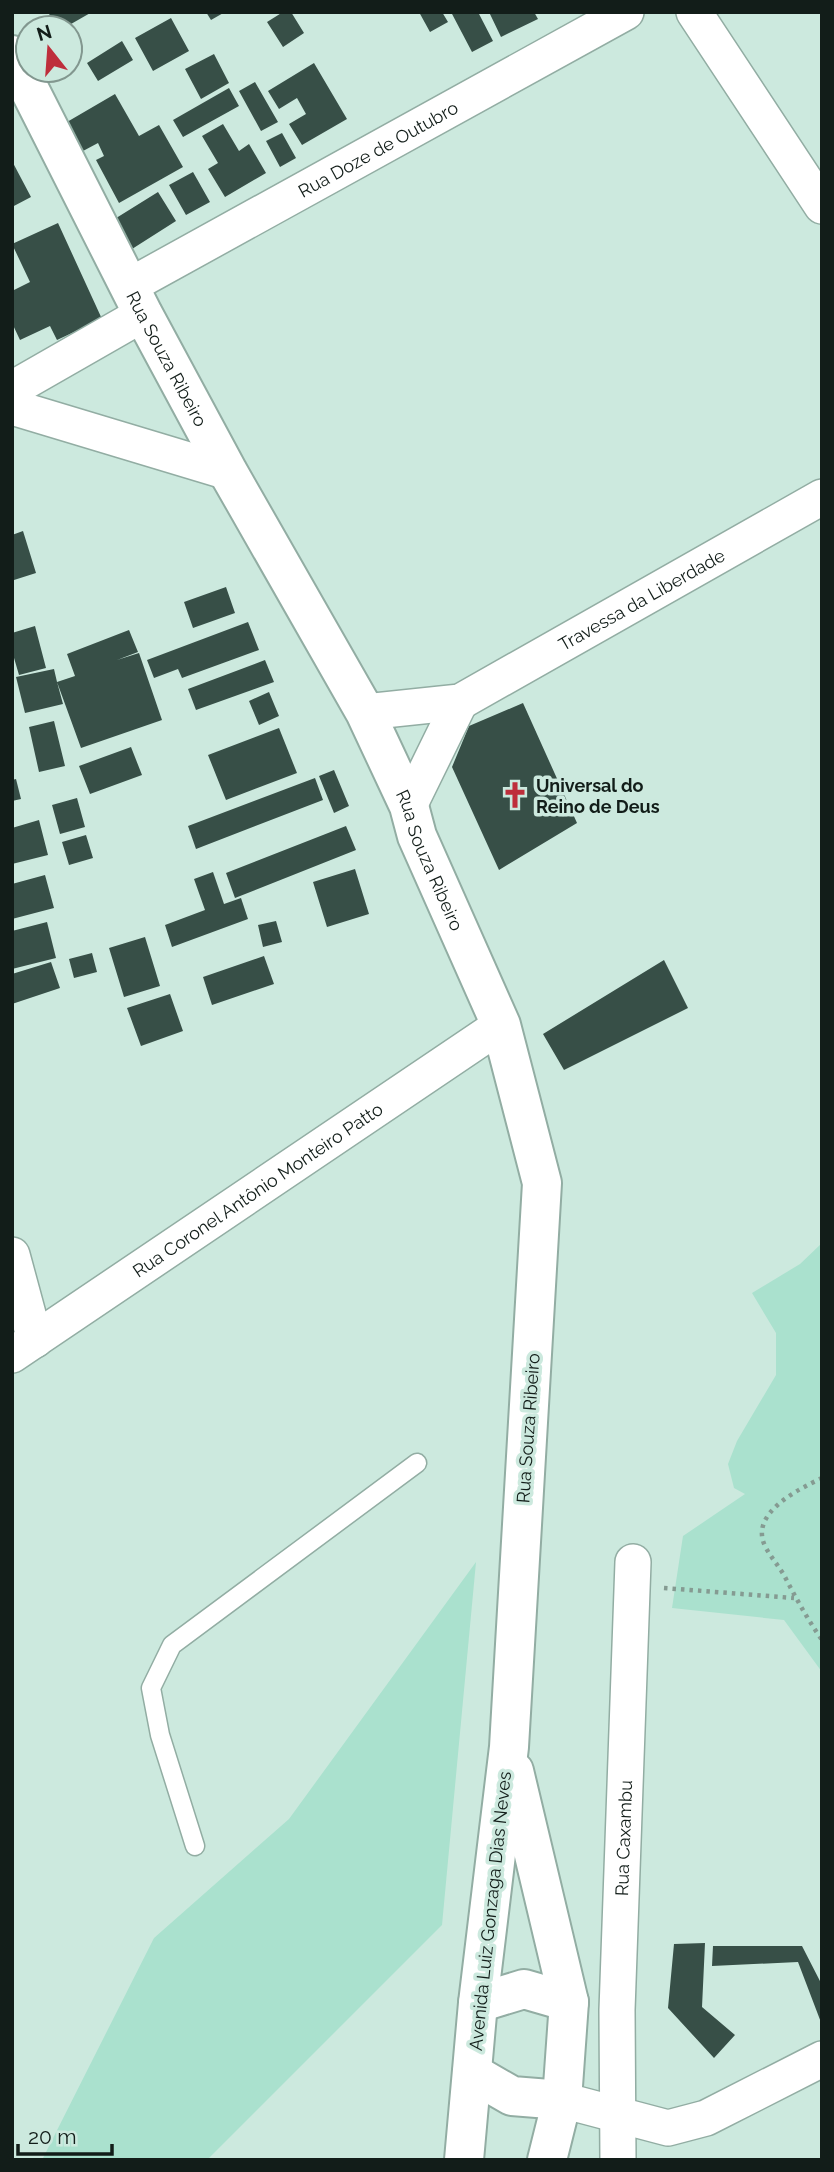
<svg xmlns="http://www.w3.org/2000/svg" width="834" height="2172" font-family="Raleway,sans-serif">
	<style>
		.green { fill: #aae1ce }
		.building { fill: #374f47 }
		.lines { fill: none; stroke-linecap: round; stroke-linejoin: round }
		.lane-casing { stroke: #92ada3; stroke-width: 21 }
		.street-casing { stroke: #92ada3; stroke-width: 38 }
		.primary-casing { stroke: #92ada3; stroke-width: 42 }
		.path { stroke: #859b92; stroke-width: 4.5; stroke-dasharray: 3.5 5; stroke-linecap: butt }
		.lane { stroke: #fff; stroke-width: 18 }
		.street { stroke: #fff; stroke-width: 35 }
		.primary { stroke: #fff; stroke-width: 38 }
		.labels { text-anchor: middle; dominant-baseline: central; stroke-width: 7; stroke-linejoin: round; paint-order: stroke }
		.street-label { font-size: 18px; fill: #121d19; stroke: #cce9de }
		.poi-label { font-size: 18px; font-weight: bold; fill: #121d19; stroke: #cce9de; text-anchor: start }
	</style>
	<rect width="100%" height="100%" fill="#cce9de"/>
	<path class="green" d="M822,1243v429l-38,-52 -112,-12 11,-72 62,-42 -11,-6 -6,-24 9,-23 39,-66v-42l-24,-40 48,-29z
		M476,1562l-34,363 -235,235h-165l112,-222 135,-119z"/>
	<path class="building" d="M48,12h44l-28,16h-7z
		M206,12h19l-14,8z
		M283,12h8l13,21 -21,14 -16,-25z
		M419,12h23l6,10 -18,10z
		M451,12h27l15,29 -21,11z
		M489,12h45l4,7 -37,18z
		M171,18l18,33 -36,20 -18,-33z
		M122,41l11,19 -35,21 -11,-18z
		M214,54l15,29 -28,16 -16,-30z
		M314,63l33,56 -45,26 -13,-21 17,-10 -9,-16 -18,11 -11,-18z
		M255,82l23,40 -17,9 -22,-40z
		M229,88l10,18 -56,31 -10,-17z
		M115,94l24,42 20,-11 24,42 -64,36 -23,-43 8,-4 -6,-13 -15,8 -16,-29z
		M223,124l16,27 10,-7 17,29 -41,24 -17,-28 10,-6 -16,-27z
		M282,133l14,25 -16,9 -14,-26z
		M12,161l19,36 -19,10z
		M193,172l17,30 -24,13 -17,-30z
		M158,192l18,29 -44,28 -19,-29z
		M58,223l44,96 -45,21 -7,-14 -30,14 -8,-17v-32l18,-9 -18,-38z
		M23,531l13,42 -22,7 -2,-45z
		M226,587l9,26 -42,15 -9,-26z
		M248,622l11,28 -77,28 -4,-9 -24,9 -7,-18z
		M35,626l11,42 -27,7 -7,-24v-18z
		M129,630l9,22 -21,8 22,-7 23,67 -81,28 -24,-66 6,22 -38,9 -9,-36 38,-8 3,13 18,-6 -8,-22z
		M265,660l9,22 -78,28 -8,-21z
		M269,692l10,24 -20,9 -10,-24z
		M523,703l54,120 -78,47 -47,-103 17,-41z
		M54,721l11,45 -26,6 -10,-45z
		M279,728l18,45 -71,27 -18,-45z
		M131,747l11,28 -52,19 -11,-28z
		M334,770l15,36 -15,7 -15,-37z
		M315,778l8,22 -127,49 -8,-23z
		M16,779l5,20 -9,2v-21z
		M77,798l8,29 -25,7 -8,-29z
		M39,820l9,35 -36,9v-36z
		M346,826l10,24 -121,48 -9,-25z
		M86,835l7,23 -24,7 -7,-23z
		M355,869l14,45 -42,13 -14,-45z
		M213,872l11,32 17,-6 7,21 -76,28 -7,-22 40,-15 -11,-31z
		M45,875l9,33 -42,11v-35z
		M276,921l6,21 -19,5 -5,-22z
		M47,922l9,36 -44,11v-38z
		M145,937l15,49 -36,11 -15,-49z
		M92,953l5,19 -23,6 -5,-19z
		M264,956l10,28 -62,21 -9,-28z
		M664,960l24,48 -124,62 -21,-36z
		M51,962l9,26 -48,16v-30z
		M170,994l13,37 -42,15 -14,-38z
		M705,1943l-3,64 33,28 -21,23 -46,-50 6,-64z
		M713,1946h89l20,39v40l-24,-63 -86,4z"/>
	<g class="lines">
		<defs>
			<path id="lane" d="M195,1846l-35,-111 -9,-47 21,-43 245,-182"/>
			<g id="street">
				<path d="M694,12l128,194"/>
				<path id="s1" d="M131,285l495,-273"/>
				<path d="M12,389l131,-75"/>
				<path d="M12,407l216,65"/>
				<path id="s2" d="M365,712l95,-10 362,-205"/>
				<path d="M409,806l51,-104"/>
				<path d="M12,1255l23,85"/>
				<path id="s3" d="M12,1355l489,-330"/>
				<path d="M562,2100l106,28 38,-10 116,-59"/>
				<path id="s4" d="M618,2160l-1,-150 16,-448"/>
			</g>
			<g id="primary">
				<path id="s5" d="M12,55l131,259 85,158 137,240 44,94 8,30 84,189 41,158 -33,564 -31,256 -14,157"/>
				<path d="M514,1771l55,231 -7,98 -15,60"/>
				<path d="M478,2003l46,-14 45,13"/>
				<path d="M472,2073l40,23 50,4"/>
			</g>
		</defs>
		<use href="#lane" class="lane-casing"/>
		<use href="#street" class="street-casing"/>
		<use href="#primary" class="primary-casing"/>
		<path class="path" d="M822,1478c-23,11 -73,35 -57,68 6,12 15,21 21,33 11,21 22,41 36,61
			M664,1588l130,10"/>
		<use href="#lane" class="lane"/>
		<use href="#street" class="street"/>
		<use href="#primary" class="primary"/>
	</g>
	<defs>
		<symbol id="church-bare" viewBox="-9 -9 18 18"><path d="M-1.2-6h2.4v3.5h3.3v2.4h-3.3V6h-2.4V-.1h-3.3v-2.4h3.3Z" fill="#be2e3b" stroke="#cce9de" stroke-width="2.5" paint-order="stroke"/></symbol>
	</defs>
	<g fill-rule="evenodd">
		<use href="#church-bare" x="496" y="776" width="38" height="38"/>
	</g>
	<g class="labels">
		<g class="street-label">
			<text stroke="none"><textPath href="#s1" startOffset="282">Rua Doze de Outubro</textPath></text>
			<text stroke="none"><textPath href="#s5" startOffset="341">Rua Souza Ribeiro</textPath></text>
			<text stroke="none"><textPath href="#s2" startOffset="304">Travessa da Liberdade</textPath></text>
			<text stroke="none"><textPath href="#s5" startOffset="908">Rua Souza Ribeiro</textPath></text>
			<text stroke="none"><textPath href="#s3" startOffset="296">Rua Coronel Antônio Monteiro Patto</textPath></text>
			<text transform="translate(528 1428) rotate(-86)">Rua Souza Ribeiro</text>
			<text stroke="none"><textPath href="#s4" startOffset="322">Rua Caxambu</textPath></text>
			<text transform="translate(490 1911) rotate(-84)">Avenida Luiz Gonzaga Dias Neves</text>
		</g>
		<g class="poi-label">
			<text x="536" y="785">Universal do<tspan x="536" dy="21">Reino de Deus</tspan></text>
		</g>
	</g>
	<rect width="834" height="2172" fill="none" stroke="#121d19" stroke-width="28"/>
	<g transform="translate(49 49) rotate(343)"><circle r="33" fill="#cce9de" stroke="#82978f" stroke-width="2"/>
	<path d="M0-5L12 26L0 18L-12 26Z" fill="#be2e3b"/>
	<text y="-10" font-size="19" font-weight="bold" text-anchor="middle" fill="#121d19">N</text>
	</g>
	<path d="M18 2144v10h94v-10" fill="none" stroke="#121d19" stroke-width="3.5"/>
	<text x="28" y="2144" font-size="21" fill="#121d19" stroke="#cce9de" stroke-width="5" paint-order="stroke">20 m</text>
</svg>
